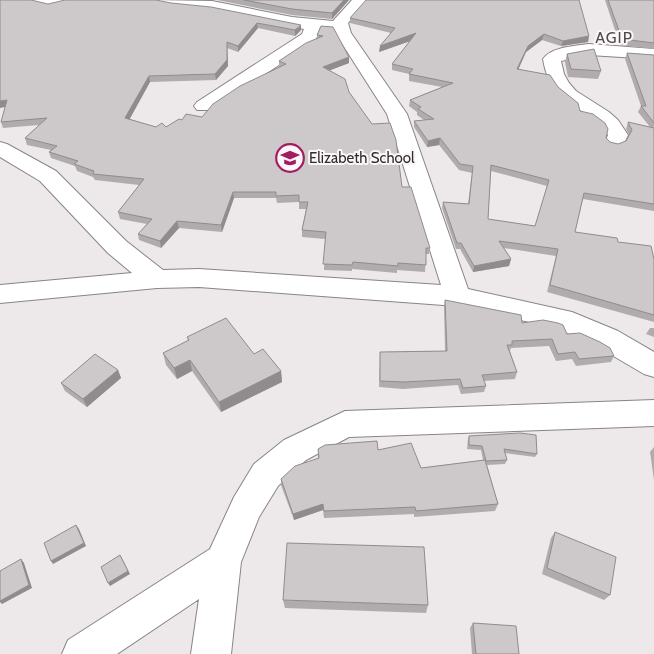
<svg xmlns="http://www.w3.org/2000/svg" width="654" height="654" font-family="Cabin,sans-serif">
	<style>
		.lines { fill: none; stroke-linecap: round; stroke-linejoin: round }
		.minor-casing { stroke: #898486; stroke-width: 2 }
		.minor { fill: #fff; fill-rule: evenodd }
		.wall { fill: #b0acae; fill-rule: evenodd }
		.shaded-wall { fill: #908c8d }
		.building { fill: #cdc8ca; stroke: #908c8d; fill-rule: evenodd }
		.labels { text-anchor: middle; dominant-baseline: central; stroke-width: 4; stroke-linejoin: round; paint-order: stroke }
		.far-poi-label { font-size: 15px; fill: #2d2b2c; stroke: #fbf6f7; text-anchor: start }
		.far-quarter-label { font-size: 16px; letter-spacing: 1px; fill: #4e4a4b; stroke: #fbf6f7 }
	</style>
	<rect width="100%" height="100%" fill="#ede8ea"/>
	<g class="lines">
		<defs>
			<path id="minor" d="M27,0h46l-3,3 -20,5 -20,-5z
				M151,0l61,1 80,16 41,4 19,-21h16l-20,23 3,10 56,81 61,175 104,23 46,19 36,21v25l-10,-3 -46,-27 -42,-19 -99,-22 -258,-19 -42,1 -157,15v-18l132,-12 -24,-20 -68,-72 -40,-24v-15l7,2 49,27 70,70 37,29 36,-1 242,16 -54,-171 -53,-83 -14,-1 -5,11 -104,69h-14l-3,-4 3,-4 105,-68 2,-5 -92,-18 -40,-4 -18,-4z
				M589,44l65,5v10l-65,-4 -28,6 3,13 5,9 7,8 33,21 9,8 10,15 -6,12 -7,2 -7,-2 -3,-4 3,-8 -4,-7c-27,-24 -55,-29 -61,-69 8,-12 32,-13 46,-15z
				M654,400v26l-305,11 -43,23 -28,26 -19,31 -18,45 -10,92h-40l8,-55 -82,55h-55l6,-14 142,-91 24,-52 20,-33 30,-24 61,-29z"/>
		</defs>
		<use href="#minor" class="minor-casing"/>
		<use href="#minor" class="minor"/>
	</g>
	<path class="wall" d="M156,0l145,30 -6,6 -37,-8 -20,24 -11,-4 1,18 -12,14 -66,2 -21,37 27,8h10l16,-7 20,-3 77,-50v-6l38,-23v-3l4,-9 28,31v6l-19,7 19,22 53,95 28,61 -1,6h-3l-1,18 -28,-2v3l-45,-4v2l-28,-1 1,-31 -23,-2v-7l4,-21h-7v-7l-22,1 -1,-5h-42l-12,34 -43,-4 -18,20 -22,-8 -1,-6 9,-10 -27,-5 -2,-7 21,-27 -44,-5 -2,-3 -16,-6 -2,-5 -24,-8 -2,-6 2,-2 -24,-5 -2,-7 14,-13 -36,3 -2,-6 4,-15 43,-103z
		M217,0h132l-17,19 -40,-4z
		M605,0h49v49l-34,-4z
		M350,18l239,18 -1,6 -27,4 -19,-6 -16,12 -8,17 40,18 52,55 8,2 8,-3 3,-6 -3,-6 2,-7 22,5 -12,-15 3,-6 -16,-47 2,-6 27,2v156l-71,-12 -8,33 43,10 36,17v63l-107,-30 9,-36 -52,-8 7,11 -2,7 -36,6 -13,-23h-4l-14,-41 1,-6 25,2 4,-31 -13,-3 -20,-25 -12,2 -13,-20v-6l10,-1 -7,-5v-3l-8,-6 1,-6 32,-13 -33,-6v-7l-17,-4v-6l18,-23 -31,11 12,-19 -41,-10zM491,171l56,15 -12,40 -47,-7z
		M567,54l34,17 -3,8 -30,-2 -3,-15z
		M445,300l77,23 45,11 47,22 -3,6 -35,4 -4,-7 -16,2 -7,-15 -38,2 -1,3 7,21 -2,7 -31,2 2,5 -2,6 -23,2 -3,-9 -55,4 -24,-2 1,-35 65,-1 -1,-44z
		M650,328h4v9l-8,-3z
		M187,337l67,17 27,17 1,11 -61,30 -29,-41 -15,8 -11,-14 -3,-12 25,-12z
		M118,370l3,8 -34,29 -22,-16 -4,-8z
		M469,436l68,18 -2,3 -30,-4 2,7 -2,4 -18,1 11,39 -3,7 -81,6v-3l-90,4 -1,-8 -29,10 -13,-35v-6l37,-21v-9l60,1 43,18 62,-8 -2,-10 -14,-1 1,-10z
		M654,447v33l-4,-28z
		M555,532l55,63 -6,5 -62,-26 9,-36z
		M283,600l145,5 -2,8 -141,-5z
		M473,623l46,31h-47l-2,-26z"/>
	<path class="shaded-wall" d="M344,0h5l-17,19v-6z
		M257,23l1,5 -20,24v-6z
		M301,25v5l-6,6v-6z
		M416,33v6l-37,13 1,-6z
		M544,34l-2,6 -16,12 -10,23 1,-6 11,-23z
		M589,36l-1,6 -27,4 2,-5z
		M227,42l1,24 -12,14 -1,-6z
		M349,57v6l-26,10v-6z
		M149,76l1,6 -23,42 -2,-6z
		M7,100l3,6 -10,2v-7z
		M440,138l-1,7 -12,2 1,-6z
		M233,192l1,6 -12,34 -1,-7z
		M177,221l2,7 -18,20 -1,-7z
		M511,259l-2,7 -36,6 1,-6z
		M190,360l2,11 -15,8 -3,-11z
		M118,370l3,8 -34,29 -4,-8z
		M281,371l1,11 -61,30 -2,-10z
		M323,504v6l-29,10 -1,-6z
		M76,525l3,4 7,17 -33,18 -2,-3z
		M120,555l10,19 -20,12 -2,-3z
		M21,559l3,4 8,25 -30,16 -2,-2v-1z"/>
	<path class="building" d="M0,0h31l17,4 17,-4h91l15,3 40,4 90,18 -6,5 -38,-7 -19,23 -11,-4v18l-12,14 -66,2 -24,42 31,9 6,-4 4,4 13,-8 3,1 4,-6 16,3 11,-13 27,-18 46,-22 -7,-3 27,-18 17,-7 -6,-1 4,-9 12,1 16,30 -26,10 22,12 4,13 23,32 18,-1 6,17 6,47h9l19,61h-4v17l-28,-2v3l-45,-4 -1,3 -29,-1 3,-32 -24,-2 6,-28h-9v-7l-23,1v-4h-43l-12,33 -44,-4 -17,20 -22,-7 14,-15 -34,-7 26,-33 -51,-5 1,-3 -20,-7 4,-3 -29,-9 8,-6 -32,-8 22,-20 -46,4 6,-22 -7,1z
		M244,0h100l-12,13 -40,-4z
		M366,0h213l10,36 -26,5 -19,-7 -16,12 -11,23 33,6 8,12 20,16 2,8 13,3 12,9 3,6 -2,9 4,4 8,2 8,-3 6,-11 -4,-8 26,6v76l-70,-11 -9,39 42,6 1,4 33,4 3,13v56l-104,-30 8,-36 -59,-8 12,18 -37,7 -13,-23h-4l-14,-41 26,2 4,-38 -13,-2 -20,-26 -12,3 -14,-20 20,-2 -16,-10 3,-2 -11,-7 43,-17 -44,-9 4,-5 -21,-5 24,-31 -36,13 15,-18 -45,-10zM491,165l58,15 -14,46 -47,-7z
		M608,0h46v43l-32,-4z
		M594,49l7,22 -30,-2 -4,-15z
		M627,53l27,2v68l-13,-17h5z
		M445,300l76,15 1,8 21,-3 15,3 5,2 4,9 13,-1 20,9 10,6 4,8 -35,3 -4,-7 -17,2 -6,-15 -40,2v4h-5l10,27 -35,3 4,11 -23,2 -3,-9 -56,3 -24,-1v-29l67,-1z
		M226,318l28,36 9,-5 18,22 -62,31 -29,-42 -16,8 -11,-15 26,-13 -2,-3z
		M95,354l23,16 -35,29 -22,-16z
		M520,433l16,2 1,19 -33,-5 3,11 -21,1 -4,-15 -13,-1v-9z
		M377,441l1,9 33,-7 10,25 64,-8 13,44 -82,7 -1,-4 -91,4 -1,-7 -30,10 -12,-35 14,-13 24,-8 -1,-9 7,-4z
		M76,525l8,18 -33,18 -7,-18z
		M555,532l61,25 -6,38 -63,-27z
		M287,543l137,4 4,58 -145,-5z
		M120,555l8,16 -20,12 -7,-16z
		M21,559l8,26 -29,16v-30z
		M473,623l43,3 3,28h-43z"/>
	<defs>
		<symbol id="school-ring" viewBox="-11 -11 22 22"><circle r="9.5" fill="#fbf6f7" stroke="#a51b62" stroke-width="1.5"/><path d="M0-5L7-2L0 1L-7-2ZM-4 1L0 2.5L4 1V4Q0 6-4 4Z" fill="#a51b62"/></symbol>
	</defs>
	<g fill-rule="evenodd">
		<use href="#school-ring" x="274" y="142" width="32" height="32"/>
	</g>
	<g class="labels">
		<g class="far-poi-label">
			<text x="309" y="158">Elizabeth School</text>
		</g>
		<g class="far-quarter-label">
			<text x="614" y="37">AGIP</text>
		</g>
	</g>
</svg>
